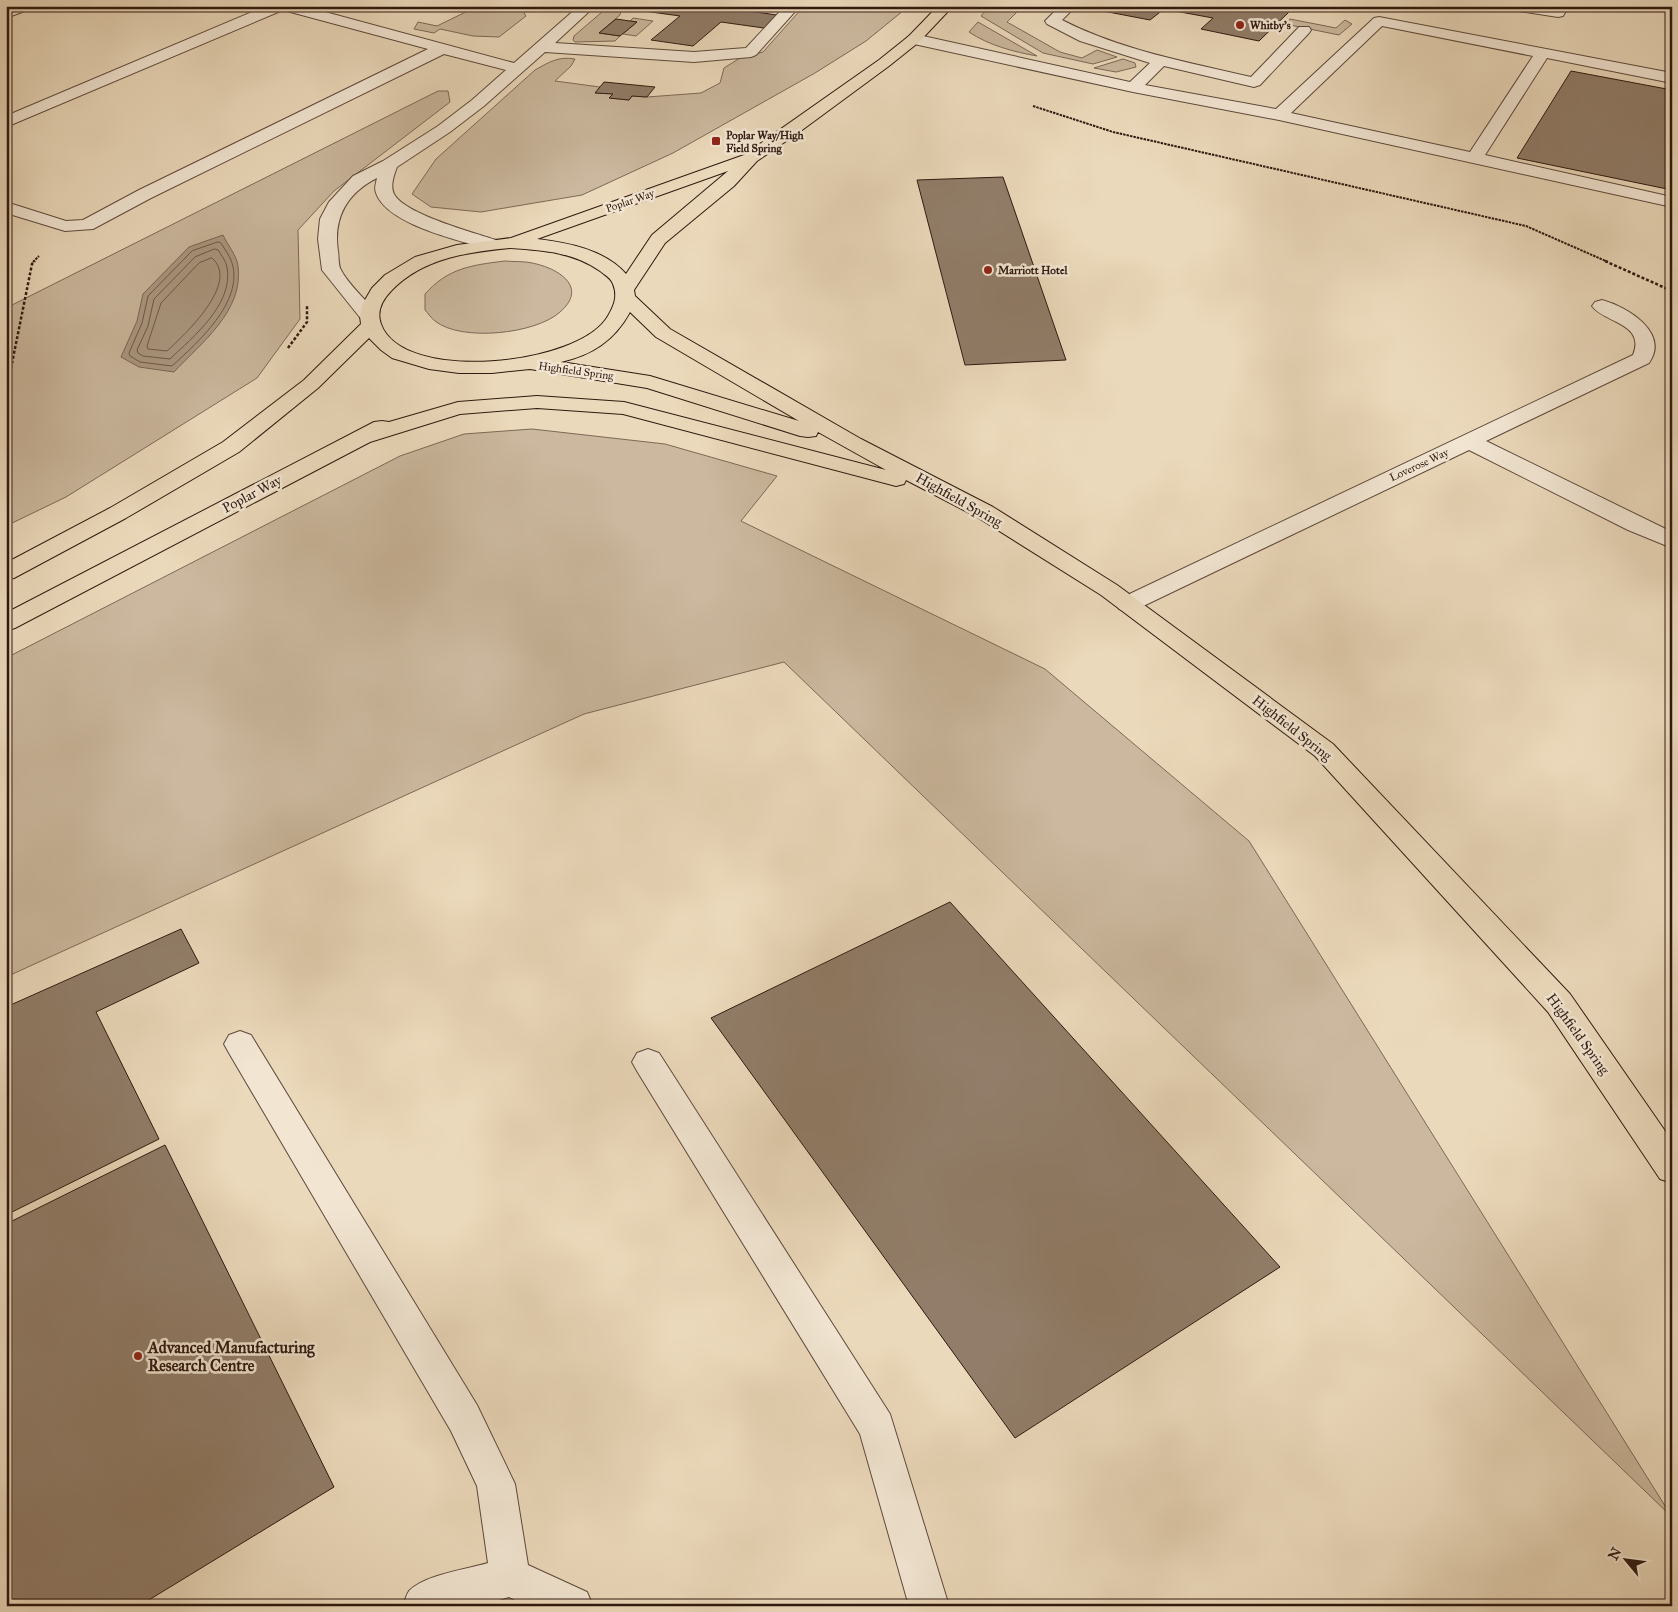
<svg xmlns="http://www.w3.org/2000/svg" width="1678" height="1612" font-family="'IM FELL Great Primer',serif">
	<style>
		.green { fill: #cbb89e; stroke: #7e6857 }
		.water { fill: #ab9881; stroke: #7a6554 }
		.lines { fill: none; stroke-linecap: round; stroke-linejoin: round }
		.shore { stroke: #6e5848; stroke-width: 1 }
		.building { fill: #917d69; stroke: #301910 }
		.minor-casing { stroke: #5f493b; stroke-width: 2 }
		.major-casing { stroke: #301910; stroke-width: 2 }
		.path-far1 { stroke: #301910; stroke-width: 2; stroke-dasharray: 2.5 1; stroke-linecap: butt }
		.path { stroke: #301910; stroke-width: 2.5; stroke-dasharray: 3 2; stroke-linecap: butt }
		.minor { fill: #f2e6d3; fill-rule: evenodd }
		.major { fill: #ebd9bb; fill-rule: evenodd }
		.poi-dot { fill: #8f2418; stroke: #f2e6d3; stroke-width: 2 }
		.labels { text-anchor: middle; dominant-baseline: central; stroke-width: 5; stroke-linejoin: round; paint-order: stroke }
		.far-poi-label { font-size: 11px; font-weight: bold; fill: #301910; stroke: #f2e6d3; text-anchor: start }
		.far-street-label { font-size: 11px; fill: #301910; stroke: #f2e6d3 }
		.street-label { font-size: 14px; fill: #301910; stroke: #f2e6d3 }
		.near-poi-label { font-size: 16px; font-weight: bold; fill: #301910; stroke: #f2e6d3; text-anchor: start }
	</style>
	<rect width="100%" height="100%" fill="#ebd9bb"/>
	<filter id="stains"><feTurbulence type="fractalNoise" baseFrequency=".004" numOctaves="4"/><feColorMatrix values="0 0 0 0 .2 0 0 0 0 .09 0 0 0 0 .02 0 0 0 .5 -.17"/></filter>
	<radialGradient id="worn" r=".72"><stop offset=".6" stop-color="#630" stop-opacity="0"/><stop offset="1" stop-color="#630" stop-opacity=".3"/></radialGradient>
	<path class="green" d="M478,6h55l-9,7 2,3 -27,21 -26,-1 -33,-7 -6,4 -20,-4 4,-7 19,4z
		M609,6h15l-3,3 -1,6 -21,18 21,3 -5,5 -40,1 -2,-2 1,-4z
		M804,6h105l-43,35 -51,32 -142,80 -91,42 -101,17 -50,-5 -19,-13 24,-35 99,-89c14,-8 24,-14 40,-11l-4,7 -16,15 45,6 -4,6 17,1 -3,4 19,2 3,-4 15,1 54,-4 19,-10 4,-15 16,-10 23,-6z
		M989,6h34l-16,16 53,30 22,6 15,-8 20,7 -24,7 -50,-11 -62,-37z
		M633,18l20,3 -17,15 -13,-2 14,-12 -7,-1z
		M1290,19l46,9 9,-8 7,4 -13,11 -54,-11z
		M978,22l59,34c-23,-4 -49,-11 -68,-24z
		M1123,59l12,4 1,4 -20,5 -22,-4z
		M438,91h10l2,11 -116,89 -36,39 2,89 -43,59 -191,119 -60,29v-218z
		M505,261c9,1 19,0 27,2 26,5 57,24 28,49 -24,22 -99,30 -125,9 -4,-3 -7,-8 -10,-11v-16c23,-26 47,-29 80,-33z
		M532,429l133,15 112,32 -36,45 304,148 204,172 423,676 -888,-855 -200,52 -578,263v-319l394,-202 64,-22z"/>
	<path class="water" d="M223,235c4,9 14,21 15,31 6,45 -37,77 -64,106l-35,-5 -18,-10 16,-36 6,-27 46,-47z"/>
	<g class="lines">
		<path class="shore" d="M218,242l3,1c4,7 9,13 11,20 12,39 -35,80 -60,103l-32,-4 -10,-6 -1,-3 13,-30 6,-27 44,-45z
			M215,249l3,1c3,5 8,11 9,17 7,37 -34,70 -57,92l-27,-3 -5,-3 -1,-3 11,-24 6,-27 41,-42z
			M212,258c29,25 -28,77 -45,93l-19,-2 -1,-3 14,-43 38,-40z"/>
	</g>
	<path class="building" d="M632,6h81l71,10 -13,13 -50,-7 -28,24 -42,-6 29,-24 -51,-7z
		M1109,6h158l23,5 -31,30 -58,-12 12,-11 -49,-9 -14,11 -47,-9z
		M616,19l21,3 -17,14 -21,-3z
		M1571,71l101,19v100l-155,-32z
		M604,82l51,5 -8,10 -15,-1 -3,4 -20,-2 4,-4 -18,-1z
		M1003,177l63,183 -101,5 -48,-185z
		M950,902l330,365 -265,171 -304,-420z
		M181,929l18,34 -103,49 63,127 -153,76v-208z
		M165,1145l169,342 -195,119h-133v-382z"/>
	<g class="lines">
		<defs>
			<path id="minor" d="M12,6h20l-2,3 -24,9v-9z
				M266,6h37l211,57 65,-57h16l-40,37 139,9 52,-4 39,-42h15l-44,49 -5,2 -57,5 -149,-10 -61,54 -34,26 -53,35c-3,8 -7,19 -3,27 10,20 81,39 102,46l3,4 -3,4 -6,2 -6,-2c-29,-9 -97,-24 -108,-55 -2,-5 0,-10 1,-15 -30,15 -44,40 -39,73 1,5 0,14 3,19 7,14 25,30 35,42l3,4 -3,4 -7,2 -7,-2 -40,-50 -4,-31 2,-20 9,-17 24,-26 30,-15 55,-35 34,-26 34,-30 -62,-16 -293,144 -58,31 -28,2 -59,-18v-11l60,19 17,-1 56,-30 289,-141 -145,-39 -277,117v-11z
				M1060,6h16l-14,14c58,30 125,42 189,57l48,-50h10l2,3 -2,3 -49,52 -6,2 -90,-21 -19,19 131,24 98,-91 5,-1 293,56v10l-125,-25 -62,97 187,42v10l-393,-87 -146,-28 -219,-48 -5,-2 -3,-3 3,-3 5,-2 216,48 20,-19 -70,-22 -33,-17 -2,-3zM1382,26l151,30 -63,96 -179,-39z
				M1505,6l49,2 1,-2h14l-6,10 -5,1 -46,-7z
				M1602,300c26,7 68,33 47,63l-163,78 186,91v16l-44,-18 -159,-80 -332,159 -9,3 -9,-3 -3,-5 3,-5 514,-244c13,-32 -29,-32 -41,-49l3,-4z
				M240,1031l11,4 226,370 38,79 13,81 59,27 6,14h-66l-18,-9 -30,9h-76c2,-5 3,-11 6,-15 15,-16 58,-22 79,-28l-11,-77 -26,-55 -222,-378 -5,-9 5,-9z
				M648,1049l11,4 231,361 59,192h-40l-49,-172 -223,-363 -5,-9 5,-9z"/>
			<path id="major" d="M938,6h15l-34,36 -30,24 -91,67 -41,28 -23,25 -69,57 -31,47 1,6 35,33 191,110 132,68 124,78 216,159 237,250 102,147v42l-12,-4 -112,-167 -233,-256 -214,-161 -124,-78 -71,-37 -2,4 -8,2 -273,-72 -86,-6 -77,6 -90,28 -355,186 -9,3v-18l368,-191 8,-1 7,1 69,-20 79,-6 87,6 262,68 -68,-38 -2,4 -8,1 -8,-1 -153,-48 -117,-19 -38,4h-33l-30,-4 -37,-11 -11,-8 -12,-12 -51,50 -79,64 -113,66 -112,60 -8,2v-17l104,-55 113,-66 81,-62 57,-56 -1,-8 2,-11 10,-17 13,-13 30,-18 42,-12 54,-7 233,-83 135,-95 30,-24zM728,171l-76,64 -26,39c-22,-25 -58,-31 -89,-35zM510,248c31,2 64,4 90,23 5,4 11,7 13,13 5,12 1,22 -5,32 -28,50 -206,68 -227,8 -5,-13 2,-25 11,-34 31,-32 76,-38 118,-42zM630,312l26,25 143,84 -149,-45 -89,-14c31,-7 53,-21 69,-50z"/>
		</defs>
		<use href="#minor" class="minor-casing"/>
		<use href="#major" class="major-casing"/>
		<path class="path-far1" d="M1033,106l80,26 413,94 82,36
			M33,262l6,-6"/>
		<path class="path" d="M1605,261l67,30
			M288,348l19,-26v-17
			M6,393l26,-129 3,-3"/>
		<use href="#minor" class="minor"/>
		<use href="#major" class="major"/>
	</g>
	<g class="poi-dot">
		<circle cx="1240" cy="25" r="5"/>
		<rect x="711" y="136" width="10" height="10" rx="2.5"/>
		<circle cx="988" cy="270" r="5"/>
		<circle cx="138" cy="1356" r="5"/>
	</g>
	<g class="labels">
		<g class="far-poi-label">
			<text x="1250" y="25">Whitby's</text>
			<text x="726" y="135">Poplar Way/High<tspan x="726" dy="13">Field Spring</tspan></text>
			<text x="998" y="270">Marriott Hotel</text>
		</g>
		<g class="far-street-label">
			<text transform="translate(630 201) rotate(-19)">Poplar Way</text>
			<text transform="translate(576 371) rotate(8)">Highfield Spring</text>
			<text transform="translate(1419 465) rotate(-25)">Loverose Way</text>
		</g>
		<g class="street-label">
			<text transform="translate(252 494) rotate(-28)">Poplar Way</text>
			<text transform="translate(959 500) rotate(29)">Highfield Spring</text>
			<text transform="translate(1292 728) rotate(38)">Highfield Spring</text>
			<text transform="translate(1578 1034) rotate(54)">Highfield Spring</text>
		</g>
		<g class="near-poi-label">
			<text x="148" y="1347">Advanced Manufacturing<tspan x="148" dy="18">Research Centre</tspan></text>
		</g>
	</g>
	<rect width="1678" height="1612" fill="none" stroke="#ebd9bb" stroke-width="25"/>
	<rect x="8" y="8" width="1663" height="1597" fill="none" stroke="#301910" stroke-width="2.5"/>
	<rect x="12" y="12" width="1653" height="1587" fill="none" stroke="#301910"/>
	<g transform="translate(1626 1560) rotate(299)" stroke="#f2e6d3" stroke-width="4" paint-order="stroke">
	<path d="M0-4L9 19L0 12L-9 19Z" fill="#301910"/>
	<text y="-8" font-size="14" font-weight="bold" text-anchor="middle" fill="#301910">N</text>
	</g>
	<rect width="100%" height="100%" filter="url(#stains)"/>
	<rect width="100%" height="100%" fill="url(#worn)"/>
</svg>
